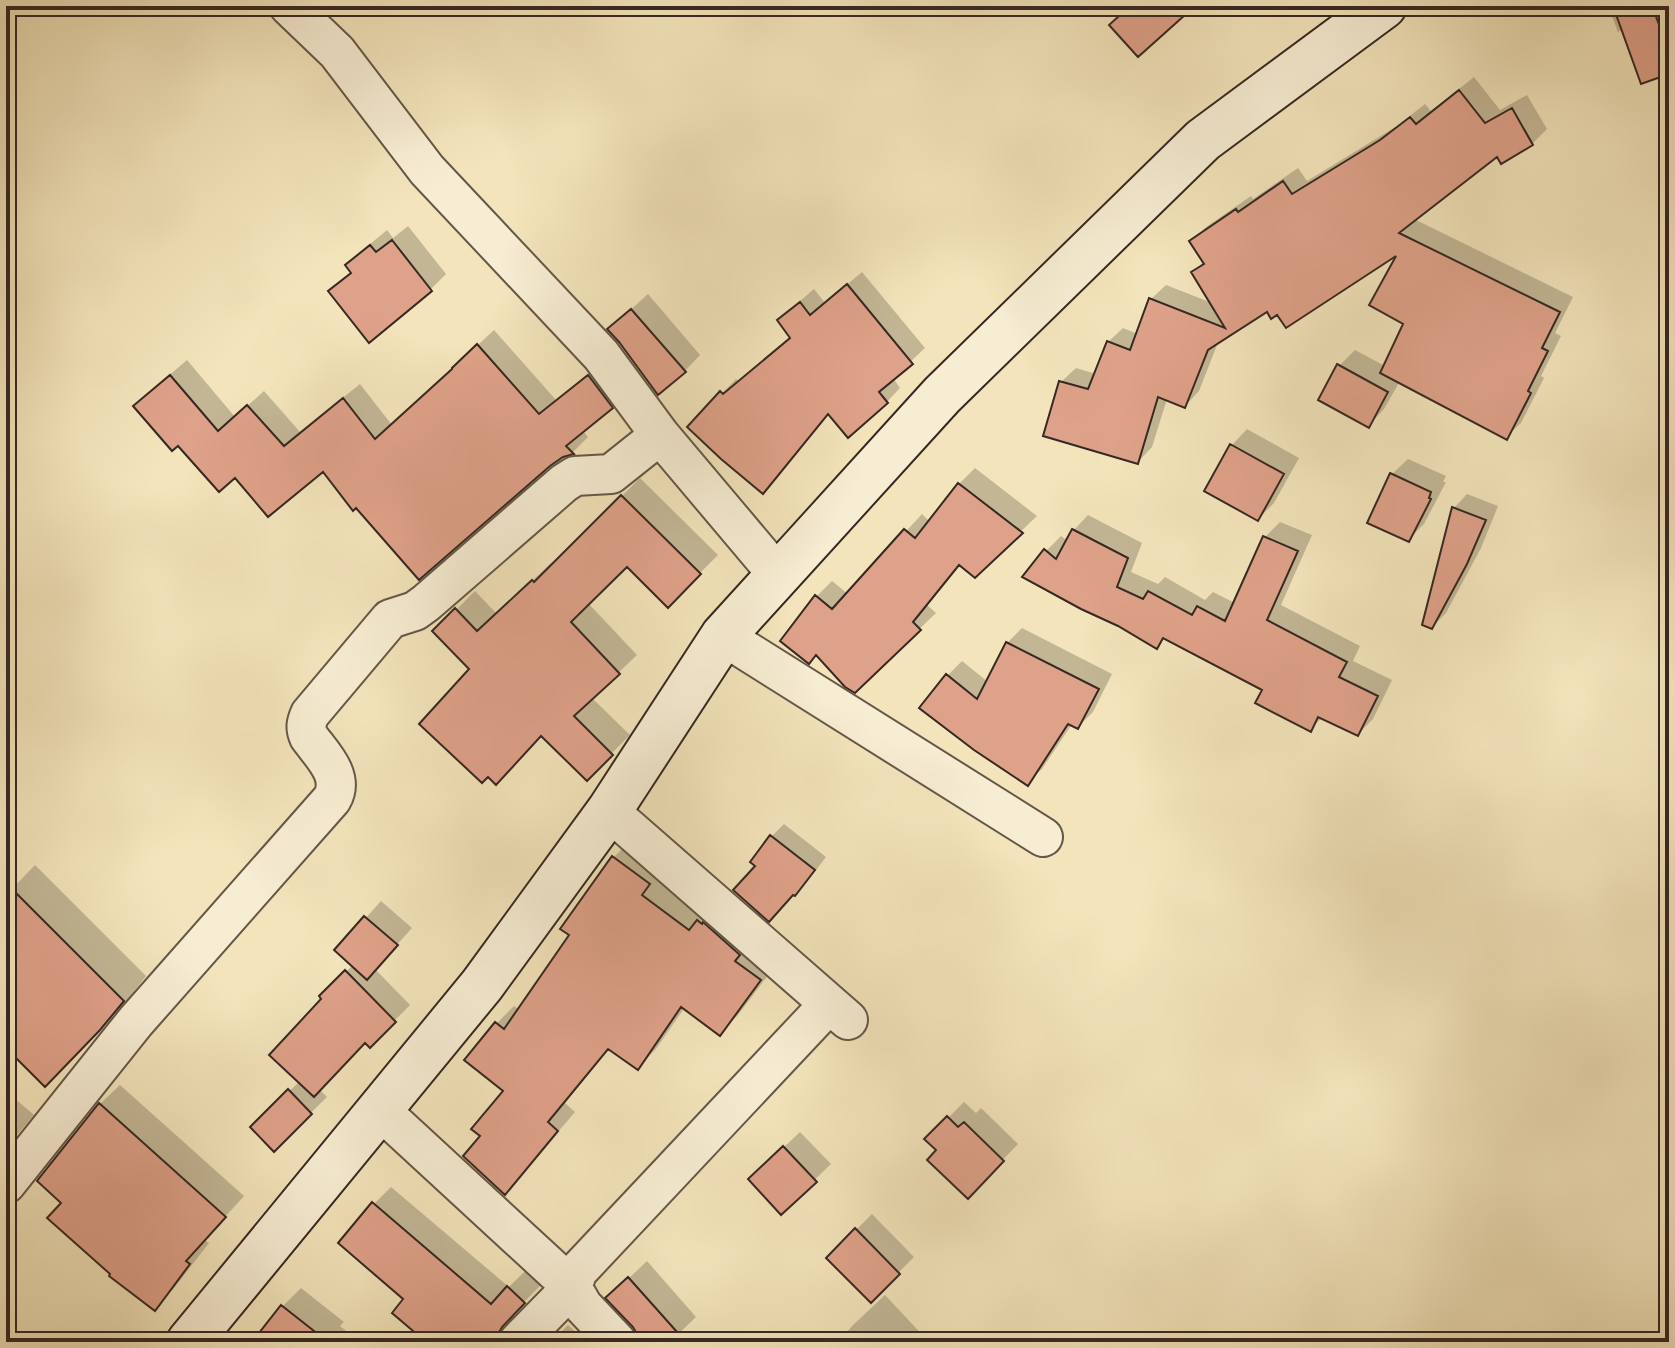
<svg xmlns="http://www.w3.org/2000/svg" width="1675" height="1348" font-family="'Sorts Mill Goudy',serif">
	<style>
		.shadow { fill: #0003 }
		.building { fill: #dea189; stroke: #362822; stroke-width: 2 }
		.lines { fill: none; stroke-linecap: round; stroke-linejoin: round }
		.minor-casing { stroke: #655748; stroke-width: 42 }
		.secondary-casing { stroke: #362822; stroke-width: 48 }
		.minor { stroke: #f7edd3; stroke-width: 38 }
		.secondary { stroke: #f7edd3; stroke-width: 44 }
	</style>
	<rect width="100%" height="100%" fill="#f3e4bb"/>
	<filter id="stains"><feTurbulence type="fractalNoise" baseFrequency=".0025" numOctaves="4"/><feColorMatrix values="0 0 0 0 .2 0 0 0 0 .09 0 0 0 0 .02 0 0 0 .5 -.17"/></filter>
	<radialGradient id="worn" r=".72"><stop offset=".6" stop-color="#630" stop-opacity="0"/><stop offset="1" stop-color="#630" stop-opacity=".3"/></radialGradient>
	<path class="shadow" d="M1608,6h61v65l-45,-42 -6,3z
		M1474,77l26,33 27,-15 20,34 -15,15 -30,17 -4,-7 -84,65 159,78 -18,36 6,3 -20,40 3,2 -23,45 -15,14 -106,-56 -16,28 -15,16 -30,-59 16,-16 30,16 21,-43 -4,-73 -135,60 -48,30 -20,51 -14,15 -18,-7 -15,48 -14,15 -77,-80 15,-14 20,6 12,-32 15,-14 15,6 13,-35 15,-14 46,18 -18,-31 10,-11 -12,-20 14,-14 45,-31 2,3 45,-31 9,13 90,-55 28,-22 6,7z
		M408,226l38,48 -15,15 -101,2 22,-20 -5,-6 16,-15 24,-20 6,8z
		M862,272l63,76 -32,30 7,10 -13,14 -58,11 -52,64 -87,-51 46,-47 2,2 53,-45 -12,-15 14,-14 21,-18 11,14z
		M648,294l52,61 -15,16 -59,-57z
		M494,330l62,70 49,-40 22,31 -15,16 -30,23 6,7 -15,15 -217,54 -33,-37 -87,6 -84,-85 35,-30 48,57 29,-26 36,41 60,-48 32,41z
		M1247,429l52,29 -25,45 -16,16 -26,-74z
		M1408,459l38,17 -3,6h3l-22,42 -16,16 -16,-66z
		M975,468l62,48 -62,59 -15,-11 -33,41 9,8 -81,78 -39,-94 16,-16 16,13 74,-80 8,8 29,-38z
		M640,478l78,77 -50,50 -41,-41 -39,39 49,52 -45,43 38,37 -43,43 -115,-109 -37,-38 40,-40 22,23 54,-51 2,2z
		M1467,494l31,12 -17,42 -35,65 -14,14 22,-119z
		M1088,515l54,28 -11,29 27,12 7,-7 40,23 8,-8 22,11 30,-66 15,-15 32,13 -31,70 79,41 -7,15 39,19 -19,39 -15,15 -35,-17 -13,12 -45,-40 -99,-52 -9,9 -111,-95 15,-15 7,5 5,-10z
		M1022,628l90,46 -19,38 -15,15 -6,-3 -30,45 -15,14 -80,-107 15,-15 26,21 19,-39z
		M784,824l42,33 -19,25 -12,12 -43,-33 20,-25z
		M631,840l147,122 -40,53 -18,18 -35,-26 -29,42 -18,18 -28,-19 -45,55 10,9 -53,62 -17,18 -23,-56 24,-45 -10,-67 18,-18 6,4 52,-75 41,-77z
		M35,865l111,111 -22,28 -79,80 -39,-39v-150z
		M381,901l31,27 -37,41 35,36 -40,40 -5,-4 -46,48 8,8 -53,52 -22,-22 48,-46 24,-82 -3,-3 32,-31 -16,-15z
		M120,1085l124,111 -40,44 5,3 -35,45 -19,20 -91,-105 -25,-22 61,-77z
		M6,1091l28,24 -28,33z
		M964,1102l12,11 5,-5 37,36 -50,52 -29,-46 -12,-11z
		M800,1132l31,32 -50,48 -15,-48z
		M391,1187l118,100 16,-16 16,14 -22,22 -6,11 1,12 9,12h-94l-23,-43 -32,-95z
		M872,1214l42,43 -43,43 -43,-42z
		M647,1261l49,56 -26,25h-30v-6l-5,-10 -9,-45z
		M301,1288l43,34 -4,4 20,16h-105l27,-35z
		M885,1295l44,47h-91l15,-17z
		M568,1325l19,17h-36z"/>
	<path class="building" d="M1130,6h65l-57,51 -29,-32z
		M1613,6h39l17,45v23l-28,10z
		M1459,90l26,33 27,-15 21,37 -32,19 -4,-7 -98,76 161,79 -18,36 6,3 -20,40 3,2 -24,47 -127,-67 23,-49 -34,-19 27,-49 -110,72 -9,-13 -6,4 -4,-7 -59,38 -23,58 -27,-11 -20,67 -95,-28 16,-55 29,8 19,-48 23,9 19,-52 76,30 -34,-56 13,-8 -15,-23 47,-32 2,3 45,-31 9,13 88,-54 30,-23 6,7z
		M392,240l40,51 -63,52 -41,-52 23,-18 -6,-8 25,-20 6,7z
		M847,284l66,80 -34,28 9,11 -40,35 -20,-24 -65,80 -42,-35 -34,-32 33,-36 3,3 67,-56 -13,-18 23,-18 10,13z
		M631,309l55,63 -28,23 -39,-53 -12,-13z
		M477,344l62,70 49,-39 25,33 -47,38 8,8 -11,3 -13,9 -131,114 -63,-72 -3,3 -30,-39 -55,45 -33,-39 -16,14 -41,-46 -6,5 -39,-45 37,-31 48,56 29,-26 37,41 59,-48 32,41 77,-70v-1z
		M1337,364l51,28 -19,36 -51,-28z
		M1230,444l54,30 -26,47 -54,-30z
		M1390,473l41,19 -2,6 2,1 -22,43 -42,-19z
		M958,483l65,50 -48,45 -16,-13 -46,57 8,8 -66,63 -10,-6 -29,-32 -7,9 -29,-23 35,-46 17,14 72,-80 11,9z
		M621,495l80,79 -33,34 -41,-41 -56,55 49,52 -46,42 39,39 -26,26 -46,-45 -45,49 -8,-8 -6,6 -63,-59 50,-55 -37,-38 23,-23 22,23 55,-51 2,2z
		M1452,507l34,13 -19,44 -35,65 -10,-4z
		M1072,529l56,29 -11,29 26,12 5,-8 44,24 5,-9 28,15 38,-85 35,15 -31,69 80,42 -8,15 39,19 -20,40 -40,-19 -7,15 -56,-29 7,-13 -99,-52 -6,11 -39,-23 -37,-17 -59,-32 22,-28 12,10z
		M1006,642l93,47 -21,40 -10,-5 -40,62 -54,-36 -55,-42 27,-34 31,25z
		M770,835l45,35 -20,26 -2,-1 -24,27 -36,-32 22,-24 -5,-4z
		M612,856l38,28 -8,11 47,35 8,-10 5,4 1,-2 37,33 -5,6 26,19 -41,56 -39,-29 -43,63 -30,-21 -60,73 10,9 -53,64 -42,-39 17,-20 -9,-7 32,-38 -39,-31 31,-38 9,7 65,-94 -9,-6z
		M6,883l118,118 -24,29 -55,57 -39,-39z
		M364,916l34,29 -31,35 -33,-30z
		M345,970l51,52 -26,26 -5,-5 -51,54 -45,-42 52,-56 -2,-3z
		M288,1089l24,25 -38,38 -24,-25z
		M99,1103l127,114 -40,44 4,3 -35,47 -46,-35 1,-2 -63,-56 14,-15 -24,-22z
		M947,1116l11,11 6,-5 40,39 -36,38 -41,-39 9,-10 -12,-11z
		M783,1146l34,36 -36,33 -33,-36z
		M372,1202l119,102 16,-18 18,17 -23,24 -5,9v6h-71l-34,-29 11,-14 -65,-56z
		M855,1228l45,46 -29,29 -45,-45z
		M628,1277l58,65h-47l-1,-6 -5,-9 -28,-29z
		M281,1305l47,37h-76z"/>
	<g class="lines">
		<defs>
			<path id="minor" d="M289,6l48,46 90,118 174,185 59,80
				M723,636l320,201
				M609,811l239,209
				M380,1110l192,177 -54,55
				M6,1184l130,-163 196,-222c13,-23 -10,-44 -23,-62 -4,-9 -3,-14 1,-23l80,-95 25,-8 11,-8 138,-120 11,-7 36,-2 49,-39 118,140
				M617,1342l-34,-36 -11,-19 6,-16 251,-267"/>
			<path id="secondary" d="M189,1342l293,-357 127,-174 114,-175 219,-241 261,-255 181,-134"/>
		</defs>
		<use href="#minor" class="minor-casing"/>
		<use href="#secondary" class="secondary-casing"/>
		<use href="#minor" class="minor"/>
		<use href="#secondary" class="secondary"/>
	</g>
	<rect width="1675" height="1348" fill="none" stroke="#f3e4bb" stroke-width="32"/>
	<rect x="8" y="8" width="1659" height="1332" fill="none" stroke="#362822" stroke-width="4"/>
	<rect x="16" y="16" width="1643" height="1316" fill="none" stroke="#362822" stroke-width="2"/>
	<rect width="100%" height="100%" filter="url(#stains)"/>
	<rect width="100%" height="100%" fill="url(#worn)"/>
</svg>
